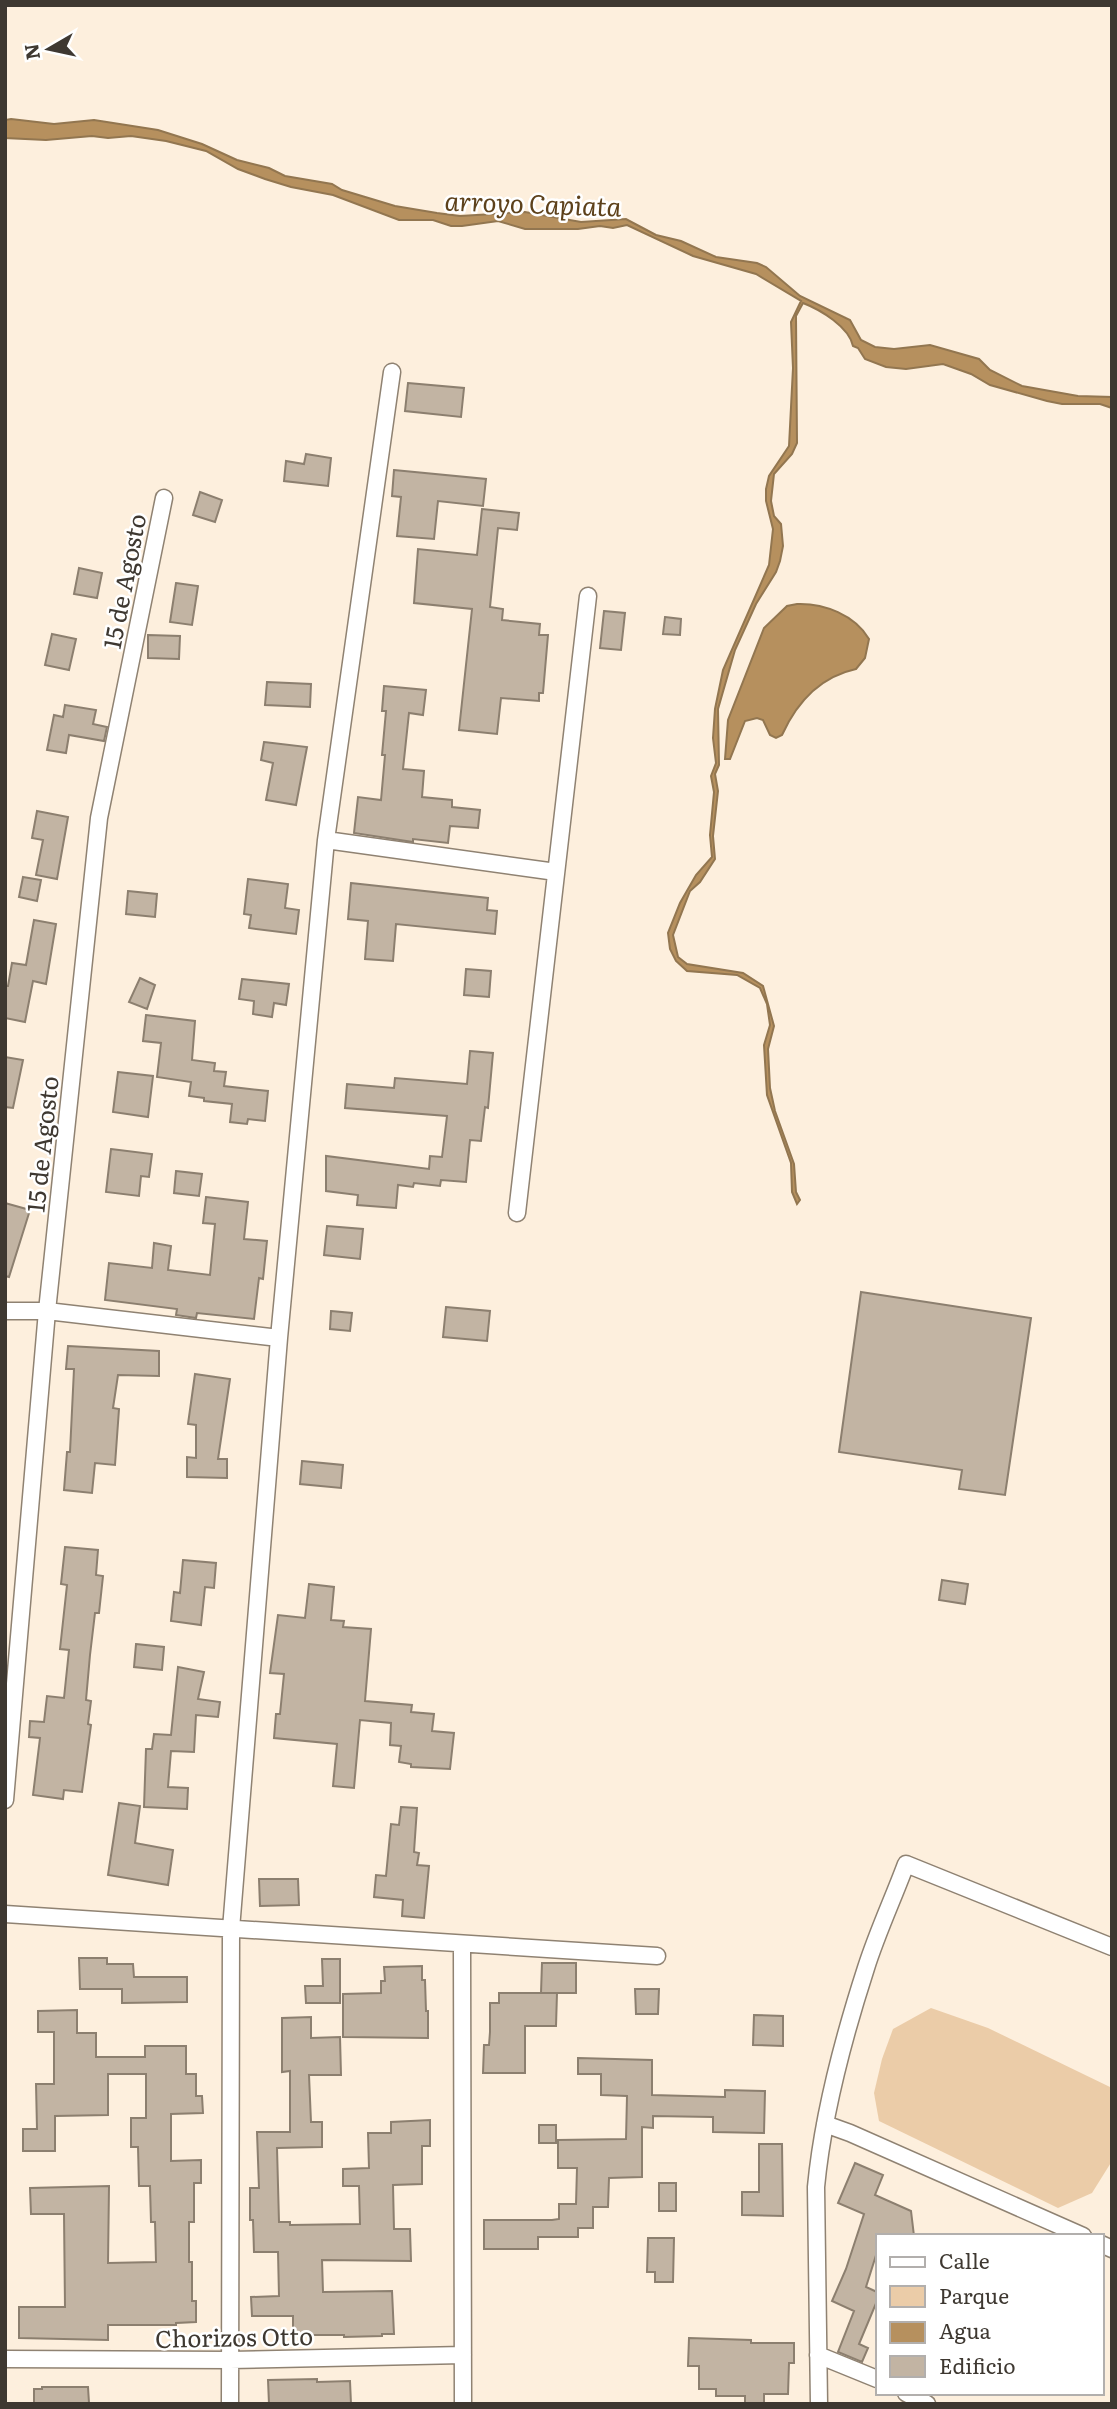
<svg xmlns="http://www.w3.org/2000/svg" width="1117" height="2409" font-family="Literata,serif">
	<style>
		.green { fill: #ebcca8 }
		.water { fill: #b6905e; stroke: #927650; stroke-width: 2 }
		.building { fill: #c2b4a3; stroke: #8c7f6f; stroke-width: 2 }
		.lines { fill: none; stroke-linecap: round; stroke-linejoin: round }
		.minor-casing { stroke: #8f8272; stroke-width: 19 }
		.minor { stroke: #fff; stroke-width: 16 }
		.labels { text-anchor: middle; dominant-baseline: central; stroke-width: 5; stroke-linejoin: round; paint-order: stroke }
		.street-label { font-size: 24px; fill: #3e3831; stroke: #fff }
		.water-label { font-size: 26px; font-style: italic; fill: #5d411b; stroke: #fff }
	</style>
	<rect width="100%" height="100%" fill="#fdefdd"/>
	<path class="green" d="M931,2008l57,20 122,59 2,74 -20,32 -34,15 -179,-87 -5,-28 8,-34 11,-30z"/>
	<path class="water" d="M11,119l43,5 40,-4 64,10 44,14 35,16 32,8 16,8 47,8 10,6 53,16 42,7 23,3 65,-4 56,10 45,-3 30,16 25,6 35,16 41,6 9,4 34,29 50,24 11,20 14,7 19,2 36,-4 49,14 11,11 32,16 56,10 34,1v11l-12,-4h-38l-15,-3 -57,-16 -19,-11 -28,-10 -37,5 -20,-2 -21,-8 -7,-11 -5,-2c-4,-19 -32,-36 -50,-43l-7,13 1,127 -5,11 -18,20 -3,27 3,15 7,8 2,22 -3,15 -4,11 -20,32 -21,46 -17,59 1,56 -4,9 3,17 -5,45 2,23 -15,23 -10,9 -17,44 5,22 9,7 56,9 20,13 11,40 -6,23 2,39 5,23 19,53 2,28 4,8 -3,4 -5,-12 -1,-29 -24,-68 -3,-50 6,-20 -3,-21 -7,-16 -23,-13 -50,-4 -11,-10 -6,-12 -2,-16 12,-30 16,-28 16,-18 -2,-22 4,-43 -3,-16 5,-13 -3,-25 2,-29 8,-39 46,-105 4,-36 -7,-28v-12l3,-13 20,-30 4,-78 -2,-46 10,-21 -45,-27 -63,-18 -66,-31 -14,3 -13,-2 -22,3h-53l-27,-8 -36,5h-11l-18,-6h-34l-66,-25 -42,-8 -26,-8 -27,-10 -32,-18 -40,-10 -35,-5 -23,2 -16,-2 -46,4 -41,-2v-18z
		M797,604c27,-1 58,11 72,35l-4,19 -9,11c-37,8 -59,33 -74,66l-6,3 -6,-3 -7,-15 -6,-2 -12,3 -15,38h-5l3,-39 36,-92 23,-22z"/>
	<path class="building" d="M408,383l56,5 -3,29 -56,-6z
		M306,454l25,4 -3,28 -44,-5 2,-20 18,3z
		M394,470l92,9 -3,27 -45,-5 -4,38 -37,-3 4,-39 -9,-1z
		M200,492l22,8 -7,22 -22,-7z
		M482,509l37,4 -2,17 -19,-2 -8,79 13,2 -1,11 38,4 -1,11h9l-5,58h-4v8l-38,-3 -4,36 -38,-4 13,-121 -58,-6 4,-54 59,6z
		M79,568l23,5 -5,25 -23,-4z
		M176,583l22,3 -6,39 -22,-3z
		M604,611l21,2 -4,37 -21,-2z
		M665,617l16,2 -1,16 -17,-1z
		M52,634l24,5 -7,31 -24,-5z
		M148,635l32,1 -1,23 -31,-1z
		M267,682l44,2 -1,23 -45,-2z
		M384,686l42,4 -3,25 -14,-2 -6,56 21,2 -2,26 30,3v7l28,3 -2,18 -28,-2 -2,17 -35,-4v3l-59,-9 4,-36 23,3 4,-45h-3l4,-44h-4z
		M65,705l31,5 -3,14 14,3 -3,14 -35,-6 -3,18 -19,-3 7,-35 9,2z
		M264,742l43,5 -11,58 -30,-5 7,-37 -12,-3z
		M37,811l31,6 -11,62 -21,-4 7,-35 -11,-2z
		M23,877l18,3 -4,21 -18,-4z
		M248,879l40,5 -3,24 14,2 -3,24 -47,-6 2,-13 -7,-1z
		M351,883l137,15 -1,12 10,1 -2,23 -99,-10 -3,37 -28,-2 3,-38 -20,-2z
		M128,891l29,3 -2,23 -29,-3z
		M34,920l22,4 -10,60 -13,-3 -8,41 -20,-4v-32h3l4,-23 14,2z
		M466,969l25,2 -2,26 -25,-2z
		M140,978l15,7 -8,24 -18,-7z
		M242,979l47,5 -3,21 -12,-2 -2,14 -19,-3 1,-13 -15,-2z
		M146,1015l49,6 -3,39 23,3 -1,8 12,1 -2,14 44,5 -3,30 -17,-2 -1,5 -17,-2 2,-18 -28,-3v-3l-15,-2 2,-14 -34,-5 4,-34 -18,-2z
		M470,1051l23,2 -5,55 -3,-1 -4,34 -11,-1 -4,42 -25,-2 -1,6 -26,-3 -1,4 -15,-2 -2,23 -39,-3 1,-10 -32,-4v-35l103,13 1,-13 12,1 5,-41 -102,-8 2,-24 47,4 1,-10 72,6z
		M5,1057l18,3 -10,48 -8,-1z
		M118,1072l35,4 -5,41 -35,-5z
		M111,1149l41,5 -3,23 -8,-1 -2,20 -33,-4z
		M176,1171l26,3 -3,22 -25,-3z
		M206,1197l42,5 -4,37 23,2 -4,38 -4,-1 -5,41 -57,-6 -1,5 -20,-3 1,-6 -72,-9 4,-37 43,5 2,-25 17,3 -3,24 42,5 5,-51 -12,-1z
		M5,1203l25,7 -21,67 -4,-1z
		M327,1226l36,3 -3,30 -36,-4z
		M861,1292l170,26 -26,177 -46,-6 3,-19 -123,-18z
		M446,1307l44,4 -3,30 -44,-4z
		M331,1311l21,2 -2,18 -20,-2z
		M68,1346l91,5v25l-41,-1 -5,33 6,1 -4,56 -20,-2 -3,30 -28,-3 3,-38h3l4,-83h-8z
		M195,1374l35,5 -12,80h9v19l-40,-1v-20l9,1v-33l-8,-1z
		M302,1461l41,4 -2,23 -41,-4z
		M65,1547l33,3 -2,25 7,1 -4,37h-4l-5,42 -4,45 5,1 -3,23 3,1 -9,67 -18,-2 -1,9 -30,-4 7,-57 -11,-1 1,-16 14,1 3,-26 17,2 5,-48 -9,-1 7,-64 -6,-1z
		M183,1560l33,3 -2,25 -9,-1 -4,38 -30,-4 3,-29 6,1z
		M942,1580l26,4 -3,20 -26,-4z
		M309,1584l25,3 -3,33 13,1 -1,6 28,2 -6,72 47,4 -1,7 23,2 -2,17 22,2 -4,36 -39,-2v-3l-12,-2 2,-16 -11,-1 1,-22 -31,-3 -6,68 -21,-2 4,-42 -63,-6 2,-24h4l4,-40 -14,-1 8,-58 27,3z
		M136,1644l28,3 -2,23 -28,-3z
		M178,1667l26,5 -6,27 22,3 -2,15 -22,-2 -2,37 -23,-1 -3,36 20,1 -1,21 -43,-2 2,-58h6l2,-15 17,1z
		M119,1803l21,3 -5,37 38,7 -5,35 -60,-10z
		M401,1807l16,1 -3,44 5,1 -2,12 12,1 -5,52 -22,-2 1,-16 -29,-3 2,-22 10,1 5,-52 8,1z
		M259,1879h39l1,26 -39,1z
		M79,1958h28v6h26l1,13h53v25l-65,1v-14h-42z
		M322,1959h18v44h-34l-1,-17h18z
		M542,1963h34v30h-35z
		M422,1966v14h3l1,31h2v27l-85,-1v-43l38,-1v-12h4l-1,-14z
		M635,1989h24l-1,25h-22z
		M499,1993h58l-1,33h-31v47h-42l1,-28h5l1,-13v-29h9z
		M77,2010v23h19v24h49v-11h41v28h10v22h6l1,17 -32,1v47l30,-1v23h-7v39h-5v40h3v39h4v21l-20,1v2h-68v15l-89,-2v-31h46l-1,-93h-33l-1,-26 79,-2 -1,77 48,-1 -1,-40h-4l-1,-36h-11l-1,-39h-7v-29h15v-44h-38v41l-53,1v35h-32v-22h14l-1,-45h18v-52h-16v-21z
		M754,2015l29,1v30l-30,-1z
		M311,2017v21l29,-1 1,38h-32l2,47h11v25l-45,1 2,74h11v3l70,-1 -1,-38h-16v-17l26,-1 -1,-35h23v-11l39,-2v26h-8v38l-29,1 1,44h16l1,32 -89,-1 1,32 69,-1 2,43h-12v2l-38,1v-2h-51v-19h-41l-1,-19 28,-1 -1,-44h-24l-1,-32h-3v-32h9l-2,-56h33v-61l-8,1v-54z
		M578,2058l74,2v35l73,2v-7l40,1 -1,42 -51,-1v-15l-60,-1v12l-11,-1v50l-33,1 -1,29h-15v21h-15v9h-40v12h-54v-29h68l7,-1v-15h17l1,-36h-19v-28l68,-1 1,-43 -26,-1v-21h-23z
		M539,2125h17v18h-17z
		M759,2144h23l1,72 -41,-1v-23h17z
		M855,2163l28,12 -8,20 36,16 3,25h-37v16l-11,35 11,5v9l-18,43 9,4 -6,14 -24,-10 16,-41 -22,-10 14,-32 18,-55 -26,-11z
		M659,2183h17v28h-17z
		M648,2238h26l-1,44h-18v-10h-8z
		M689,2338l62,2v3h43v20h-5l-1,31h-24v10h-19v-8h-29v-7h-17v-23h-11z
		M317,2379v3l33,-1 1,23h-82l-1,-24z
		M42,2387h46l1,16h-55v-14h8z"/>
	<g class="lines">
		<defs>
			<path id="minor" d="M326,840l230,32
				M517,1213l71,-617
				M5,1311h42l232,27
				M5,1800l42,-489 52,-493 65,-320
				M5,1914l652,42
				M462,1945l1,459
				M825,2124l25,9 233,103
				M1101,2244l11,5
				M818,2355l59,24
				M5,2359l225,1 233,-5
				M906,2393l21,11
				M230,2404l1,-475 48,-591 47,-498 66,-468
				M819,2404l-3,-217c7,-74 27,-148 50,-219 11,-35 27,-69 40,-104l206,83"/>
		</defs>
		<use href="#minor" class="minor-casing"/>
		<use href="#minor" class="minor"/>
	</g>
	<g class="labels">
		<g class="street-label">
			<text transform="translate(123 581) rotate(-79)">15 de Agosto</text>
			<text transform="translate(41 1144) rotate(-84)">15 de Agosto</text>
			<text transform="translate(234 2336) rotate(-1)">Chorizos Otto</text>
		</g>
		<g class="water-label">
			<text transform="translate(533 202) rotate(2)">arroyo Capiata</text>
		</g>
	</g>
	<rect width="1117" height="2409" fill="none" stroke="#3e3831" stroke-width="14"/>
	<rect x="876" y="2234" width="228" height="161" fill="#ffffff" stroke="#b2afad" stroke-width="2"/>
	<rect x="890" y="2257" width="35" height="10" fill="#ffffff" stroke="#b2afad" stroke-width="2"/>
	<text x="939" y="2269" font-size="21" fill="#3e3831">Calle</text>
	<rect x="890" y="2286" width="35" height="21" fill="#ebcca8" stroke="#b2afad" stroke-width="2"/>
	<text x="939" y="2304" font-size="21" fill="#3e3831">Parque</text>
	<rect x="890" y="2322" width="35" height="21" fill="#b6905e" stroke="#b2afad" stroke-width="2"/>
	<text x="939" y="2339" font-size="21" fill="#3e3831">Agua</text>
	<rect x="890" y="2356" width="35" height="21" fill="#c2b4a3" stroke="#b2afad" stroke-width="2"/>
	<text x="939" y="2374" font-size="21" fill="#3e3831">Edificio</text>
	<g transform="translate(49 49) rotate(261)" stroke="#ffffff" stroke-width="5" paint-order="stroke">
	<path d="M0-5L12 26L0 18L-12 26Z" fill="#3e3831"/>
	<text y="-10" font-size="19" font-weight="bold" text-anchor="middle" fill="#3e3831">N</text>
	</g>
</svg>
